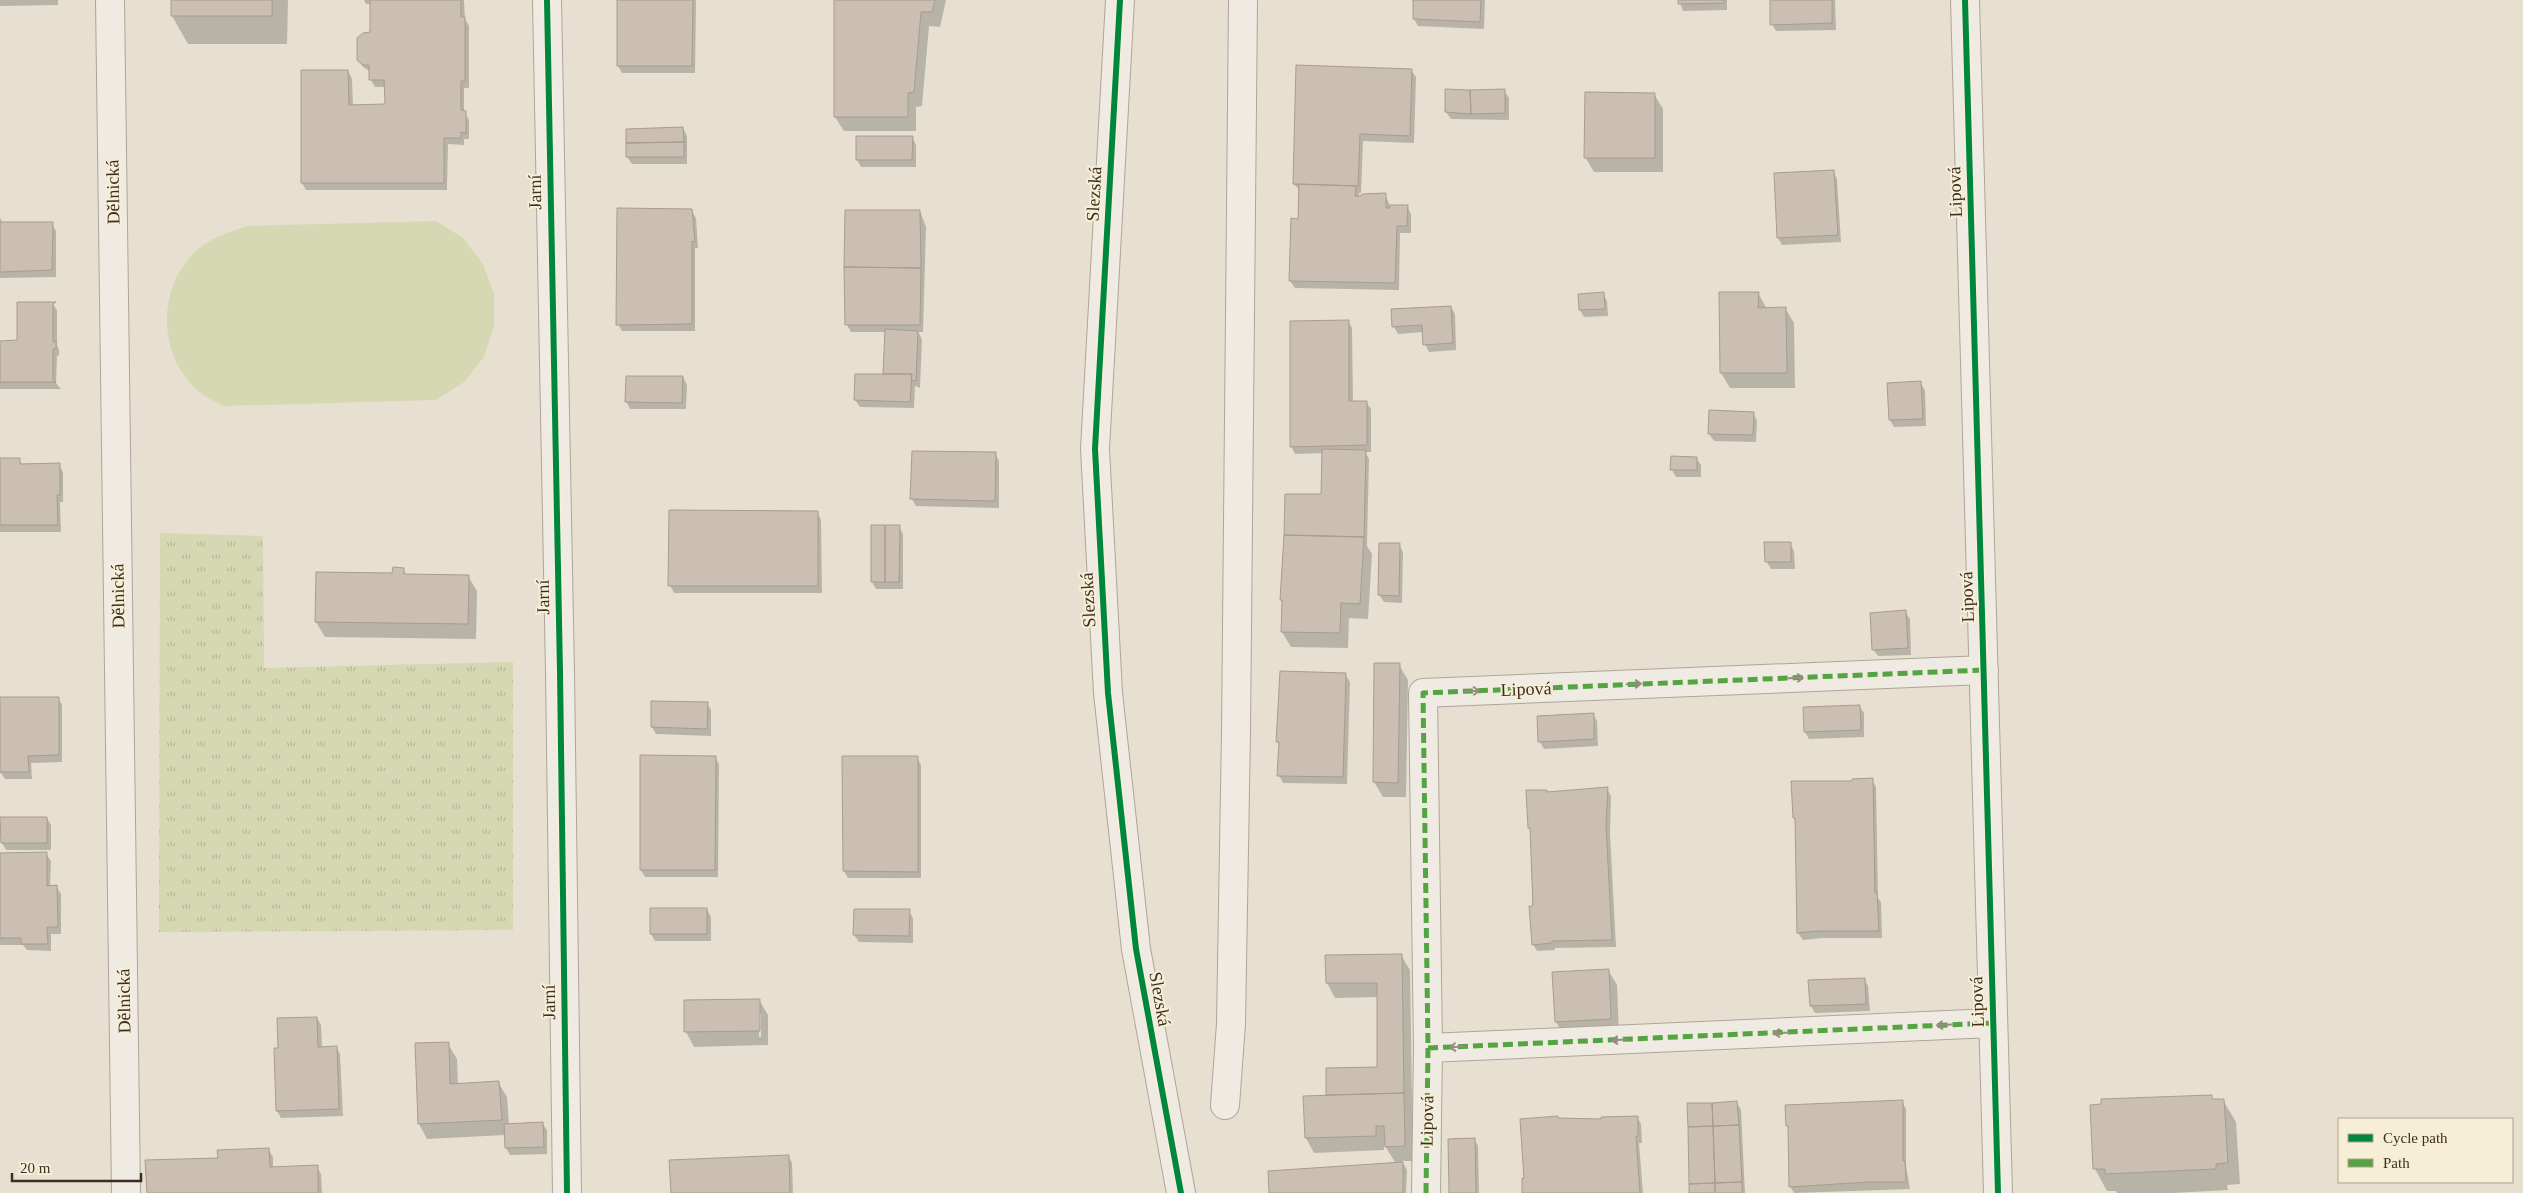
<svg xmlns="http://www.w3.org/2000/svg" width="2523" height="1193" font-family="Georgia,serif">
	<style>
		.grass { fill: url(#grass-tufts) }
		.pitch { fill: #d6d7b3 }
		.shadow { fill: #0003; fill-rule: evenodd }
		.building { fill: #cbbfb2; stroke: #a89c90 }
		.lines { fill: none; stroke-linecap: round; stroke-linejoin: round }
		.minor-casing { stroke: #ada599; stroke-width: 30 }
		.tertiary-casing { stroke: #ada599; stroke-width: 30 }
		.minor { stroke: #efebe3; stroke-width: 28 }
		.tertiary { stroke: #efebe3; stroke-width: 28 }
		.quiet { stroke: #54a441; stroke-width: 5; stroke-dasharray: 10 5; stroke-linecap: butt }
		.cycleway-casing { stroke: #f7eed8; stroke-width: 9 }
		.cycleway { stroke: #00873e; stroke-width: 6 }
		.oneway { stroke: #968c82 }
		.labels { text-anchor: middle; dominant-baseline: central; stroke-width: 4; stroke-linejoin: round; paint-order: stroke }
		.street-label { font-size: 18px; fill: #3d2e20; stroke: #f7eed8 }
	</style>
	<defs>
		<pattern id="grass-tufts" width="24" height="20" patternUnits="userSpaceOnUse" patternTransform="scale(1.25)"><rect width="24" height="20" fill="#d6d7b3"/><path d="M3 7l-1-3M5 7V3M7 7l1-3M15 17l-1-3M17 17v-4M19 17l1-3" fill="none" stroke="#b9b99a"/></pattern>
	</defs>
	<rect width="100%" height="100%" fill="#e7e0d1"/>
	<path class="grass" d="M160,533l103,3 1,132 249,-6v268l-354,2z"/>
	<path class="pitch" d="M436,221l27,17 20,26 11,30v32l-10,31 -20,25 -28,18 -213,6c-8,-5 -19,-9 -26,-16 -39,-35 -40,-101 -3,-137 15,-15 34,-21 54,-27z"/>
	<path class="shadow" d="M0,0h58v5l-58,1z
		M173,0h115l-1,44h-99l-16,-28z
		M364,0h100l1,19 4,7v62h-5v24l5,8v19h-5v6l-16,-1 -1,46h-141l-4,-7 46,-112 4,8 1,27 33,-1v-18h-11l-4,-7v-8l-8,-5 -5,-8 13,-25v-30h-5z
		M618,0h78l-1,73h-73l-4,-7z
		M835,0h111l-6,27 -11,-1 -7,80 -6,1v24h-72l-9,-14z
		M1415,0h70l-1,29 -66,-3 -4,-7z
		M1679,0h48v10l-44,1z
		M1771,0h64l1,30 -60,1 -4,-7z
		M1411,70l5,7 -2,66 -51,-2 -2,52h-2v4l26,-3 5,12h17l4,8v19h-11l-1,57 -104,-2 -5,-7 9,-61 1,-29 -6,-7z
		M1504,91l5,7v22l-58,-1 -5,-7z
		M1654,94l9,15v63h-69l-9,-15z
		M683,128l4,8v28h-55l-5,-7z
		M912,137l4,8v22h-55l-4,-7z
		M1833,171l4,8 4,63 -59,3 -4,-7z
		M691,210l5,8 2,30h-3v83h-73l-4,-7z
		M920,211l6,16 -3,105h-5l4,7 -2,49 -5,-2 -1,22 -54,-1 -5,-7 29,-24 2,-44h-35l-4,-7z
		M0,218l3,5 49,1 4,7v46l-56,1z
		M1720,293h38l9,16 18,-1 9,15 1,65h-65l-9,-15z
		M1603,294l4,7 1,15 -24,1 -4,-7z
		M52,303l5,7v35l2,5v5l-2,1 -1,27 5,6h-61v-47h18z
		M1451,307l4,7 1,36 -27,2 -4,-8 -1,-12 -26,2 -4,-7z
		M1348,321l4,7 1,75 13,-1 5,7v43h-6l4,7 -2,87 5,8 -4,65 -19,-1 -1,30 -57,-1 -9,-15 1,-29 -2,-3 4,-65 38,-39 1,-43 -29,1 -4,-8z
		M683,377l4,8 -1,24h-56l-4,-8z
		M1920,383l5,7 1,36 -32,1 -4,-7z
		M1753,413l4,8 -1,21 -42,-1 -5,-7z
		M995,453l4,8v47l-83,-2 -4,-7z
		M1696,458l5,7v12h-25l-4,-7z
		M0,459h19l3,6h37l4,7v30h-3l1,30h-61z
		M817,512l4,8 1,73h-148l-4,-8z
		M899,527l4,7v55h-27l-4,-7z
		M1790,543l4,8 1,18h-24l-4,-7z
		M1399,545l4,7 -1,51 -18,-1 -5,-7z
		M403,569l4,7h61l9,15 -1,48 -151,-2 -9,-15z
		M1905,612l5,7 1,36 -33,1 -5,-7z
		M1376,664l23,1 9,15 -2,117h-23l-9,-15z
		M1345,674l5,8 -3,102 -64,-1 -4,-8 1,-30 -3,-3z
		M0,698h58l4,7v57l-31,1 1,16h-27l-5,-7z
		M707,703l4,7v26l-55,-2 -4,-7z
		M1859,706l5,7v24l-55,2 -4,-7 -1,-24z
		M1593,714l4,7 1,25 -54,3 -4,-7 -2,-25z
		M642,756l73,1 4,7 -1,113h-73l-4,-7z
		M843,757h74l4,8v113h-73l-4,-7z
		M1872,780l4,7 2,111 3,4 1,36h-60l-19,2 -5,-7 -2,-111 -2,-4 59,-36z
		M1607,789l4,7 -1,37 6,114 -61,1v2l-18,1 -4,-7 -2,-112 -2,-4 18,-35z
		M47,818l4,7v25h-45l-4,-7z
		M0,854h46l5,7 -1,26 6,-1 5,8v40h-10v17l-24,-1 -4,-5h-23z
		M707,909l4,8v24h-56l-4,-7z
		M909,911l4,7v25l-54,-1 -5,-7z
		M1401,955l9,15 3,191h-11l5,9 -1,23h-136l126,-29 -12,-20v6l-70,3 -8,-15 -2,-40 24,-2 -1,-27 52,-1 -1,-71 -43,1 -8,-15z
		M1608,970l9,15 2,49 -54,3 -9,-15z
		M1864,979l4,7 2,25 -55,2 -4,-7z
		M759,1000l9,15v30l-74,2 -8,-15zM759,1014h2v23h-2z
		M317,1018l4,7 1,23 14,-1 4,7 3,62 -62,2 -4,-7 3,-62z
		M448,1044l9,15 1,26 40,-3 9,15 2,28 33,-2 5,7v24l-37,1 -4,-7 -1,-13 -78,4 -8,-15z
		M2211,1096l2,4h10l13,22 4,62 -13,1 1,5 -56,3h-55l-1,-2h-9l-12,-22 8,-64z
		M1902,1102l4,7v57l4,23 -116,4 -4,-7 -1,-57 -2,-3z
		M1737,1103l4,7 4,83h-54z
		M1637,1117l4,7 1,19h-3l4,50h-119l1,-13 33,-60h44z
		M1474,1139l4,7 1,47h-29z
		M268,1149l5,8v11l44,-1 4,7 1,19h-174l71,-34z
		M788,1156l4,7 1,30h-121z"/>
	<path class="building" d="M171,0h101v16h-101z
		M370,0h91v17h4v64h-4v29l5,1v22l-5,-1v6h-17v45h-143v-113h47l1,35 36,-1 -1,-24h-15v-15h-6l-6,-5v-22l6,-5 7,-1z
		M617,0h76l-1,66h-75z
		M834,0h101l-3,12h-11l-7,80 -6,1v24h-74z
		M1413,0h68l-1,22 -67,-3z
		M1678,0h46v3l-46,1z
		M1770,0h62v23l-62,2z
		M1296,65l116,4 -2,67 -50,-2 -2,52 -65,-2z
		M1445,89l25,1 1,24 -26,-2z
		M1505,89v24l-34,1 -1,-24z
		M1585,92l70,1v65h-71z
		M683,127l1,15 -58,1v-14z
		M856,136h57l-1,24h-56z
		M684,142v15h-58v-14z
		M1834,170l4,65 -61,3 -3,-65z
		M1299,184l57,2 -1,10h6l1,-2 24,-1v15h4v-3h18l-1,21h-10l-2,57 -106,-2 2,-63 7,1z
		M617,208l75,1 3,33 -3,-1v83l-76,1z
		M845,210h75l1,58 -77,-1z
		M0,222h53l-1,48 -52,2z
		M844,267l77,1 -1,57h-75z
		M1604,292l1,17 -26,1 -1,-16z
		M1719,292h40l-1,16 28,-1 1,66h-67z
		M17,302h39l-3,2v38l3,-1v7l-3,1v31l3,2h-56v-41l17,-1z
		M1451,306l2,37 -30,2 -1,-20 -30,2 -1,-18z
		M1349,320v81h18v44l-77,2v-126z
		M885,329l33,2 -2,50 -5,-1 1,-6h-29z
		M855,374h57l-2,28 -56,-2z
		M626,376h57l-1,27 -57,-1z
		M1921,381l2,38 -34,1 -2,-37z
		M1709,410l45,2 -1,23 -45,-1z
		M1322,449l44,1 -2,87 -80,-2 1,-41h36z
		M912,451l84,1 -1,49 -85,-2z
		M1671,456l26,1v13h-27z
		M0,458h20v6l40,-1v32h-3l1,30h-58z
		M669,510l149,1v75h-150z
		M871,525h14v57h-14z
		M885,525h15l-1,57h-14z
		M1284,535l80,2 -4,67 -19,-1 -1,30 -59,-1 1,-32h-2z
		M1764,542h27v20h-26z
		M1379,543h21l-1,53 -21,-1z
		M393,567l11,1v6l65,1 -1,49 -153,-2 1,-50 76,1z
		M1906,610l2,38 -36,2 -2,-37z
		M1374,663h26l-2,120 -25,-1z
		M1280,671l66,2 -3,104 -66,-1 2,-34h-3z
		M0,697h59v58l-31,1 1,16h-29z
		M651,701l57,1 -1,27 -56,-2z
		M1860,705l1,25 -57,2 -1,-25z
		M1594,713v26l-56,3 -1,-26z
		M640,755l76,1 -1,114h-75z
		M842,756h76v116l-75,-1z
		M1873,778l2,115h2l2,38h-62l-20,2 -2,-115h-2l-2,-37h61v-2z
		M1608,787l-2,38 6,115 -60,1v2l-20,2 -3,-39h4l-3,-78h-2l-2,-38h21v2z
		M0,817h47v26h-46z
		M47,852v34l10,-1 1,42h-11l1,17h-27v-6h-21v-85z
		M650,908h57v26h-57z
		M854,909h56l-1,27 -56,-1z
		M1402,954l2,139 -78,2v-27l51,-1v-84h-51l-1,-28z
		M1609,969l2,50 -56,3 -3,-50z
		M1865,978l1,26 -56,2 -2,-26z
		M760,999v32l-76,1v-32z
		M317,1017l1,30 19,-1 2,63 -63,2 -2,-63h4l-1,-30z
		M449,1042l1,42 49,-3 3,39 -84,4 -3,-81z
		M1404,1093l1,53 -20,1 -1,-21h-8v10l-71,2 -2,-42z
		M2212,1095v4h12l4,64 -12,1v5l-111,5v-5h-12l-3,-64 11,-1v-5z
		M1903,1100v61h2l1,21h-37l-80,5 -1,-61h-2l-1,-21z
		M1737,1101l2,24 -26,1 -1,-23z
		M1687,1103h25l1,23 -25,1z
		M1558,1116v2l43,1v-2l37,-1v20h-2l4,57h-118v-15l2,1 -4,-60z
		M543,1122l1,25 -39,1 -1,-24z
		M1739,1125l3,57 -27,1 -2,-57z
		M1713,1126l2,57 -26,1 -1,-57z
		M1475,1138l1,55h-27l-1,-54z
		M269,1148l1,19 48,-2v28h-171l-2,-33 73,-2 -1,-8z
		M789,1155l1,38h-119l-2,-33z
		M1403,1162v31h-134l-1,-22z
		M1742,1182v11h-27v-10z
		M1715,1183v10h-26v-9z"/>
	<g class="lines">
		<defs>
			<path id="minor" d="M110,0l16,1193
				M547,0l13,672 7,521
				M1965,0l33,1193
				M1428,1048l564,-25
				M1225,1105l6,-81 5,-292 7,-732
				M1426,1193l2,-145 -5,-355 561,-23"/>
			<path id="tertiary" d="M1120,0l-25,449 13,244 28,256 45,244"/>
		</defs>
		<use href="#minor" class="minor-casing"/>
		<use href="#tertiary" class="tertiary-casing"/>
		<use href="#minor" class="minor"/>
		<use href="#tertiary" class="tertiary"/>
		<path class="quiet" d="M1428,1048l564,-25
			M1426,1193l2,-145 -5,-355 561,-23"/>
		<defs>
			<path id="cycleway" d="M547,0l13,672 7,521
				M1120,0l-25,449 13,244 28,256 45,244
				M1965,0l33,1193"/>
		</defs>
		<use href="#cycleway" class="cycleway-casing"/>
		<use href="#cycleway" class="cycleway"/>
	</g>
	<defs><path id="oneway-shaft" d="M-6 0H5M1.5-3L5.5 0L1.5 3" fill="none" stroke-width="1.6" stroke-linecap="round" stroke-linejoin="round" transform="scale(1.25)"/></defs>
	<g class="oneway">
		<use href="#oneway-shaft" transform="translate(1796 678) rotate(-2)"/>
		<use href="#oneway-shaft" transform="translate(1634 684) rotate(-2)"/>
		<use href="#oneway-shaft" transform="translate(1472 691) rotate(-2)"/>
		<use href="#oneway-shaft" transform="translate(1944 1025) rotate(177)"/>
		<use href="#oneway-shaft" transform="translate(1781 1033) rotate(177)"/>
		<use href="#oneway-shaft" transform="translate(1619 1040) rotate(177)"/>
		<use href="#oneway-shaft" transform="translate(1457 1047) rotate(177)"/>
	</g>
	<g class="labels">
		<g class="street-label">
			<text transform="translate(113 192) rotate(-91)">Dělnická</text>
			<text transform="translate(535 192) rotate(-91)">Jarní</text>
			<text transform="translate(1955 192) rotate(-92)">Lipová</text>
			<text transform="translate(1094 194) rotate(-87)">Slezská</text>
			<text transform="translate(118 596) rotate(-91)">Dělnická</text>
			<text transform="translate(543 597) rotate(-91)">Jarní</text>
			<text transform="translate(1967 597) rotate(-92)">Lipová</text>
			<text transform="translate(1088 600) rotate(-93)">Slezská</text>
			<text transform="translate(1526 689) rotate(-2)">Lipová</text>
			<text transform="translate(1160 999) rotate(80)">Slezská</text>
			<text transform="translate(124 1001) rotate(-91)">Dělnická</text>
			<text transform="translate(549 1002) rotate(-91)">Jarní</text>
			<text transform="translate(1977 1002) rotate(-92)">Lipová</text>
			<text transform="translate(1427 1121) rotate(-89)">Lipová</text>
		</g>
	</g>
	<rect x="2338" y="1118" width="175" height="65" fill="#f7eed8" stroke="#ada18e"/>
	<rect x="2348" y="1134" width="25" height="8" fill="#00873e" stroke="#ada18e"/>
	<text x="2383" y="1143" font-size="15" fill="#3d2e20">Cycle path</text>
	<rect x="2348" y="1159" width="25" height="8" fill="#54a441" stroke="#ada18e"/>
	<text x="2383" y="1168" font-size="15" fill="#3d2e20">Path</text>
	<path d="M12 1173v8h129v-8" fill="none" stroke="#3d2e20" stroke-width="2.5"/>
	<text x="20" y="1173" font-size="15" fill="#3d2e20" stroke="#f7eed8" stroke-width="4" paint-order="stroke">20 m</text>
</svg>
